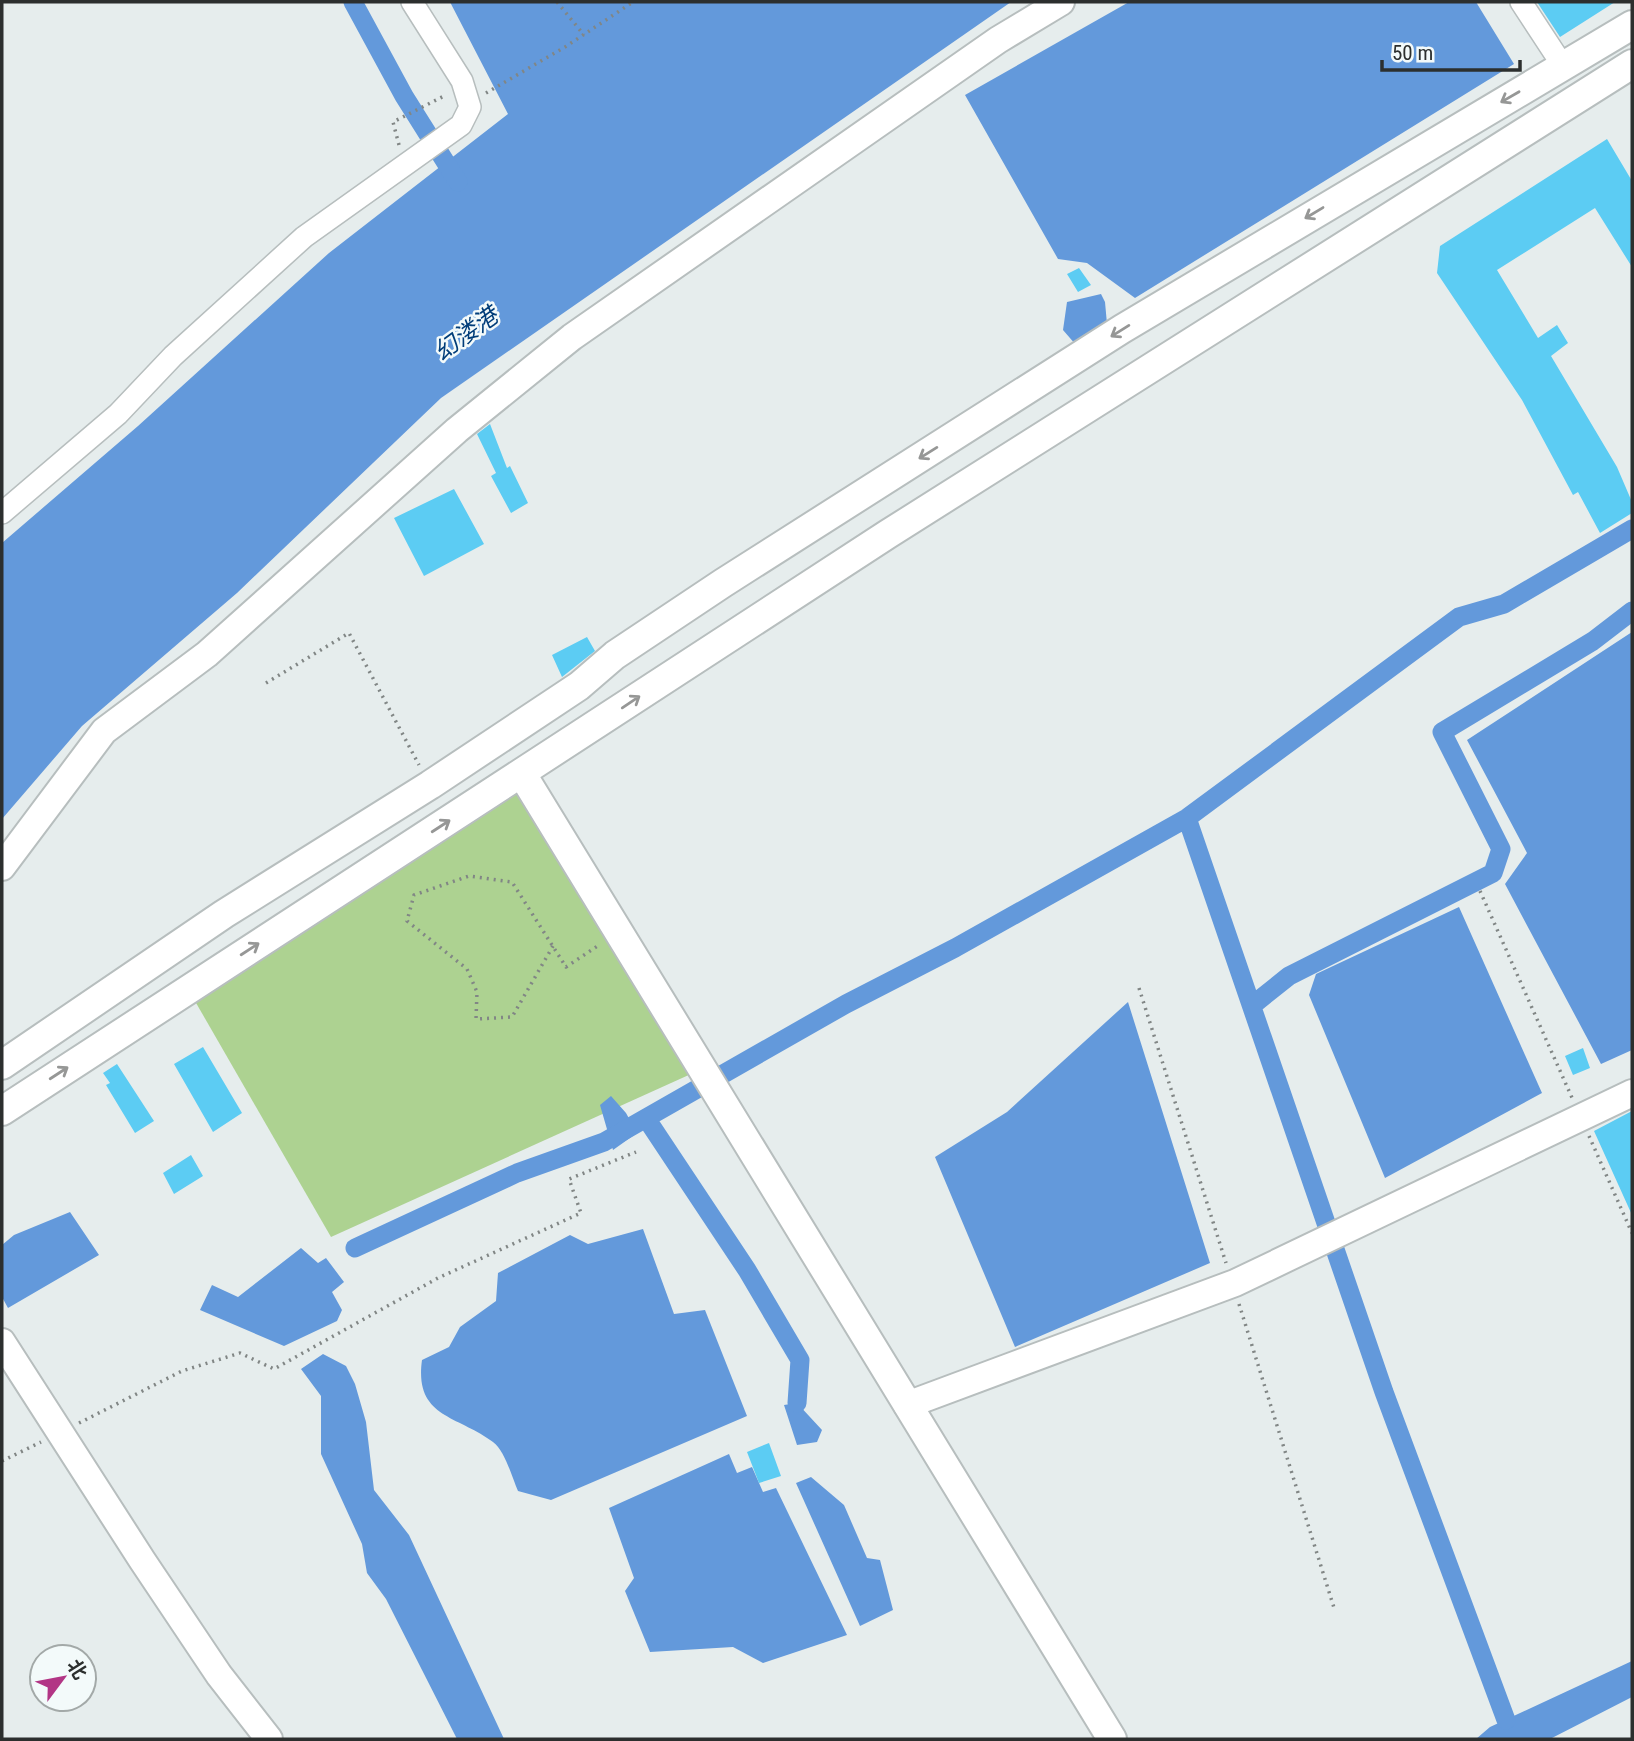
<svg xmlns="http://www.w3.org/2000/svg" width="1634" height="1741" font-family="'Roboto Condensed','Noto Sans SC',sans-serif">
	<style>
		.green { fill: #add291 }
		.water { fill: #6399db }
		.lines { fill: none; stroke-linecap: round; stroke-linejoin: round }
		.canal { stroke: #6399db; stroke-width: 19 }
		.building { fill: #5cccf3 }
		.minor-casing { stroke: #b7bebe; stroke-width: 24 }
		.tertiary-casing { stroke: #b7bebe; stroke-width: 30 }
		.secondary-casing { stroke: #b7bebe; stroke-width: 32 }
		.path { stroke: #818685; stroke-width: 3.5; stroke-dasharray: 2 5; stroke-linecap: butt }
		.minor { stroke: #fff; stroke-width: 21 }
		.tertiary { stroke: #fff; stroke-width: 26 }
		.secondary { stroke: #fff; stroke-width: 28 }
		.oneway { stroke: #969796 }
		.labels { text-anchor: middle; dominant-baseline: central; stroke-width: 5; stroke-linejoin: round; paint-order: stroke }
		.water-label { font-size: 24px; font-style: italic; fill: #003d79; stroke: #f3fafa }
	</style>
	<rect width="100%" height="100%" fill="#e6eded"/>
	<path class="green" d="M522,774l180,295 -371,168 -143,-248z"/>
	<path class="water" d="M450,2h561l-570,396 -204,195 -155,133 -80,93v-276l136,-117 191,-173 179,-139z
		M1129,2h347l38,62 -379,234 -48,-35 -29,-4 -93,-164z
		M1101,294l4,8 2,22 -31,21 -13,-15 4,-28z
		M1632,632v418l-31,14 -96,-180 22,-31 -60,-113z
		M1459,907l83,186 -157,85 -76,-183 7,-21z
		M1128,1002l82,261 -195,84 -80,-190 72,-45z
		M611,1096l15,17 11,20 -24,17 -13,-45z
		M70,1212l29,43 -91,53 -6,-11v-52l12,-10z
		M643,1229l31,85 31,-4 42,106 -196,84 -33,-9c-6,-14 -13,-40 -25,-49 -35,-27 -79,-24 -71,-82l27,-13 11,-20 36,-26 2,-28 72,-38 18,9z
		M301,1248l17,15 8,-5 18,24 -12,10 10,18 -5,11 -53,25 -84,-36 12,-25 26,12z
		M323,1354l23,12 9,18 11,38 8,68 35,45 95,204h-47l-71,-140 -19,-26 -5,-29 -41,-90v-58l-20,-27z
		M797,1403l25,27 -5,12 -20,3 -13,-40z
		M729,1454l8,19 15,-6 11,25 13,-4 71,147 -84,28 -30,-16 -83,5 -25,-61 9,-13 -25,-70z
		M811,1477l33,28 23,53 13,2 13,50 -33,16 -64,-143z
		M1632,1661v36l-82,42h-74l14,-12z"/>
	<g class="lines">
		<path class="canal" d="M353,2l51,94 54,86
			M1187,818l197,574 122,328
			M1254,1004l35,-28 204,-103 8,-24 -59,-117 151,-91 39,-30
			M646,1118l101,152 53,90 -3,43
			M355,1248l162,-75 87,-31 242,-138 109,-56 232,-130 272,-201 45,-13 128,-75"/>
	</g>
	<path class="building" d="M1537,2h78l-55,35z
		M1607,139l25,42v86l-37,-59 -98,62 41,68 19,-13 11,18 -17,13 66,111 15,35v11l-32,20 -22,-41 -5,3 -51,-95 -85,-127 3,-27z
		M1079,268l12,17 -13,7 -11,-18z
		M490,424l17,44 3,-2 18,37 -17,10 -20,-37 5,-3 -19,-39z
		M454,489l30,55 -60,32 -30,-58z
		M587,637l8,14 -33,26 -10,-22z
		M203,1047l39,66 -29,19 -39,-68z
		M1583,1048l7,20 -17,7 -8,-19z
		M117,1064l37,57 -19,12 -29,-48 4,-2 -7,-10z
		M1632,1111v104l-38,-84z
		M191,1155l12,21 -29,18 -11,-21z
		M769,1443l12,33 -22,7 -12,-31z"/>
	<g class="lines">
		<defs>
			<path id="minor" d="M1521,2l42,64
				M2,513l116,-99 55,-58 131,-119 157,-112 9,-18 -8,-26 -50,-79"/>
			<path id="tertiary" d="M2,867l102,-136 103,-77 250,-224 115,-93 426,-297 63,-38
				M2,1342l140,218 77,115 50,64
				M907,1405l328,-122 397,-190"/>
			<path id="secondary" d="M522,774l590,965
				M2,1065l222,-151 206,-129 149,-99 36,-31 108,-72 399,-254 510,-304
				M2,1111l886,-577 744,-470"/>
		</defs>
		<use href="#minor" class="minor-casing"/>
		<use href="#tertiary" class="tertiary-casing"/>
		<use href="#secondary" class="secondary-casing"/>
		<path class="path" d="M557,2l27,33
			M486,93l79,-46 68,-45
			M399,145l-6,-23 53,-27
			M266,683l83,-50 70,132
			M1480,891l93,209
			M553,946l-41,71 -36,2 1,-27 -10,-23 -60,-48 7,-26 55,-19 43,6 54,85 33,-22
			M1139,988l87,275
			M1589,1136l43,97
			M1239,1304l96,307
			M79,1423l103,-52 58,-18 34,16 164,-91 143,-65 -12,-34 67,-27
			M2,1461l39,-19"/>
		<use href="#minor" class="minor"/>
		<use href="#tertiary" class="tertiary"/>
		<use href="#secondary" class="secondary"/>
	</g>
	<defs><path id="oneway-shaft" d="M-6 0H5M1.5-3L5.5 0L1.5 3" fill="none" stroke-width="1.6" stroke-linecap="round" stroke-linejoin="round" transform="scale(1.75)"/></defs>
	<g class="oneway">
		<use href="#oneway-shaft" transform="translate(1510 97) rotate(150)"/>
		<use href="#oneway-shaft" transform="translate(1314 213) rotate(149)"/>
		<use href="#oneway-shaft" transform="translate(1120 331) rotate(148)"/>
		<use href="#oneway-shaft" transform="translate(928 453) rotate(148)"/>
		<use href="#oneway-shaft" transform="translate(631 702) rotate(-34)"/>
		<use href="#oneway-shaft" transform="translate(441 826) rotate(-33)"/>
		<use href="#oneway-shaft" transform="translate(250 949) rotate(-33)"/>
		<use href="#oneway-shaft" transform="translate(59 1073) rotate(-33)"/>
	</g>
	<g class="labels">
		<g class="water-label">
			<text transform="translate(466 334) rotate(-36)">幻溇港</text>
		</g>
	</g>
	<rect width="1634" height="1741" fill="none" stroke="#2c2f2e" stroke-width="7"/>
	<g transform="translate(63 1678) rotate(58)"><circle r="33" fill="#f3fafa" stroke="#a3a9a8" stroke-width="2"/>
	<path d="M0-5L12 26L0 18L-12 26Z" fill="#b23585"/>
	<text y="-10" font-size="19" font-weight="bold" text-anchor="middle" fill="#2c2f2e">北</text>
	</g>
	<path d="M1382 60v10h138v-10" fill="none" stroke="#2c2f2e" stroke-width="3.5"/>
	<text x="1392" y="60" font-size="21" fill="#2c2f2e" stroke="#f3fafa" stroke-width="5" paint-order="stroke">50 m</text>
</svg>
